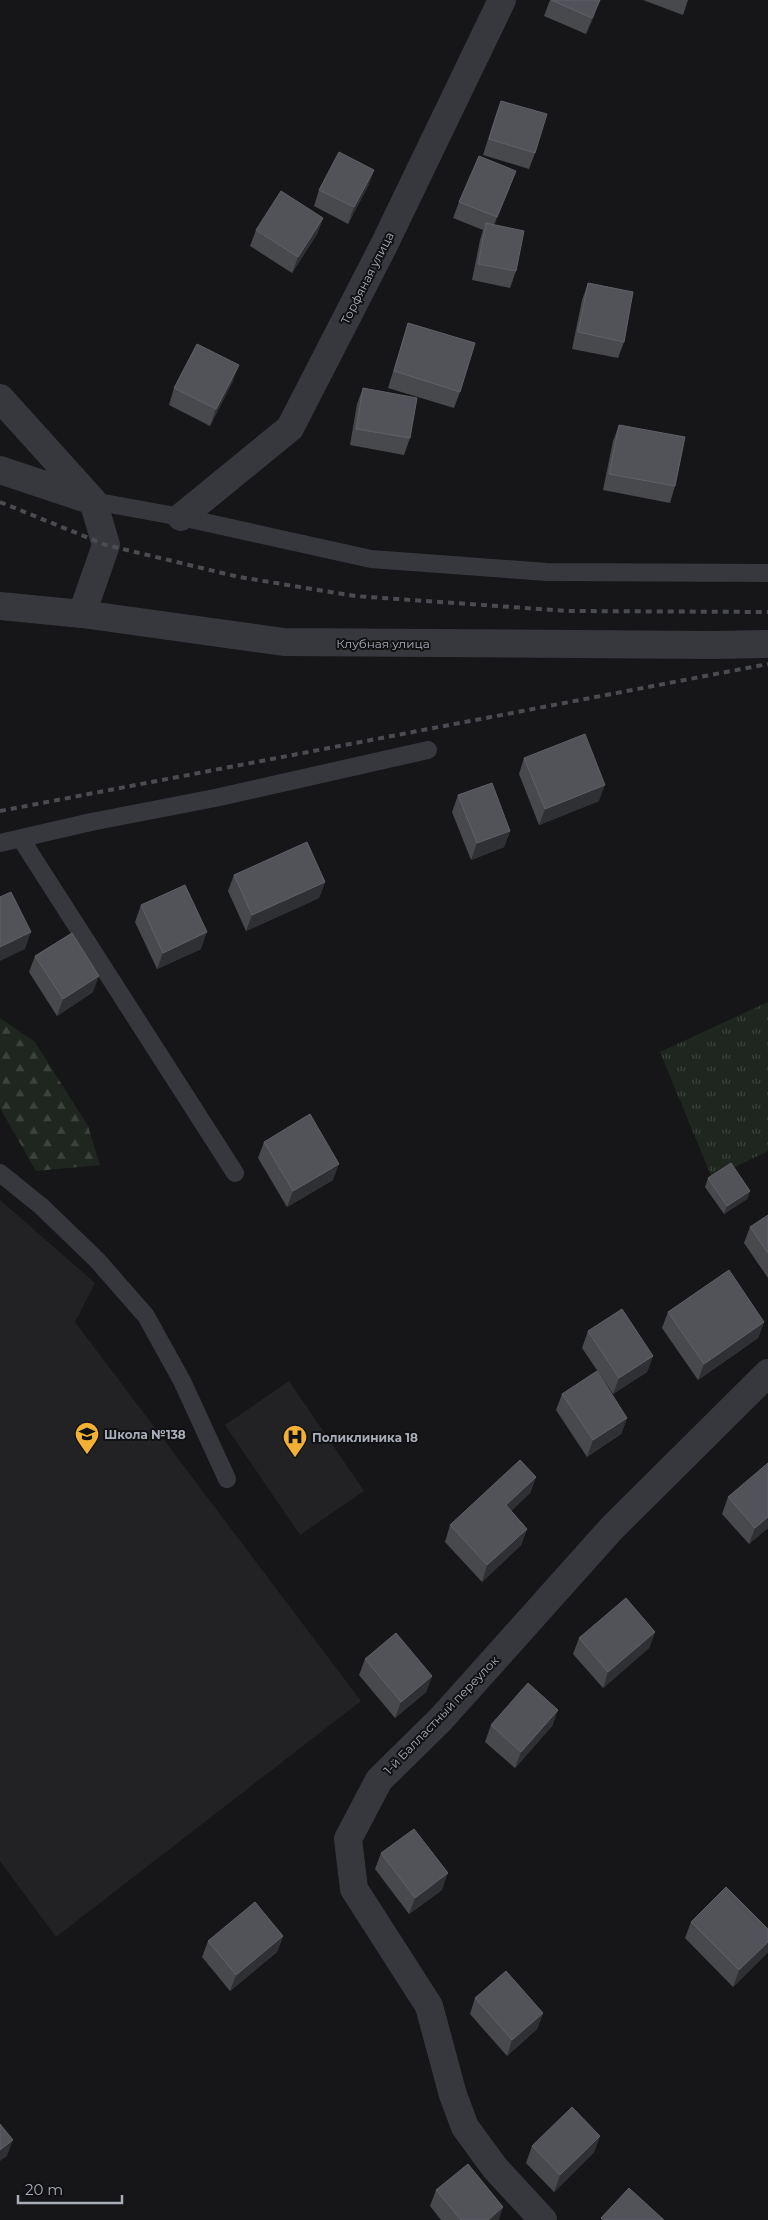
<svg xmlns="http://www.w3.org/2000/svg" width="768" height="2220" font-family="Montserrat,sans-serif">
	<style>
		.built { fill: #222225 }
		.grass { fill: url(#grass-tufts) }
		.forest { fill: url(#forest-firs) }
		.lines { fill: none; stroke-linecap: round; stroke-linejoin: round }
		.service { stroke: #37383d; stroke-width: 18 }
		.minor { stroke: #37383d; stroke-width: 28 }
		.rail { stroke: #4a4c52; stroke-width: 4; stroke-dasharray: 6 5; stroke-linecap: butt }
		.wall { fill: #47494d }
		.shaded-wall { fill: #2f3033 }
		.building { fill: #525359; stroke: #5f6168 }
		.labels { text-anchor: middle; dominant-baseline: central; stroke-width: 4; stroke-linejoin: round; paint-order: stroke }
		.street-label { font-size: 12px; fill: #a8adb8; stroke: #111113 }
		.poi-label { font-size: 12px; font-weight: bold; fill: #a8adb8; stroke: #111113; text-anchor: start }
	</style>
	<defs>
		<pattern id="grass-tufts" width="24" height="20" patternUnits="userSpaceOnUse" patternTransform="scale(1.25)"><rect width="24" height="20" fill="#1e261f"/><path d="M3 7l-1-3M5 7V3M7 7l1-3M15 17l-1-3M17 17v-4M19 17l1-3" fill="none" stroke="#3c433d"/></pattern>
		<pattern id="forest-firs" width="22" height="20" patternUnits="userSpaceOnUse" patternTransform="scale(1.25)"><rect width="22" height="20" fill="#1e261f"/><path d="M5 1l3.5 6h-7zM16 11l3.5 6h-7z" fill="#3c433d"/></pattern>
	</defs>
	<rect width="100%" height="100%" fill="#161618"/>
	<path class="built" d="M0,1200l95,83 -20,39 286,379 -305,236 -56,-76z
		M289,1381l75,110 -64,44 -75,-110z"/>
	<path class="grass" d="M768,1002v149l-56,27 -52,-126z"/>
	<path class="forest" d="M0,1018l35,24 53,84 12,39 -64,6 -36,-63z"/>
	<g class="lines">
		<path class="service" d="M93,501l88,16 190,42 176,13 221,1
			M21,839l214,334
			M0,843l91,-21 124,-24 213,-48
			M0,1173l41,33 56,54 49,56 36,65 45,98"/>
		<path class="minor" d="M0,398l92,102
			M0,470l93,31 13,44 -24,69
			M181,517l109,-89 94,-183 118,-245
			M0,606l82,8 202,28 429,3 55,-1
			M543,2220l-48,-52 -30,-41 -12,-32 -24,-89 -75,-117 -6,-50 31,-59 62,-61 171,-191 156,-155"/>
		<path class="rail" d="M0,502l106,43 133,32 116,19 213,15 200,1
			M0,811l768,-147"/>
	</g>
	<path class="wall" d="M550,0l45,14 -9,20 -42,-18z
		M643,0h45l-5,15z
		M501,101l34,52 -6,16 -46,-14 12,-38z
		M374,170l-6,16 -20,38 -34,-18 5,-16z
		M510,187l-16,38 22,46 -6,17 -38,-8 8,-40 3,-10 -30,-12 6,-16z
		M323,218l-6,16 -25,39 -42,-27 6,-16z
		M588,283l36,59 -6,16 -46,-9 10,-49z
		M408,323l52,69 -6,16 -66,-20 15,-49z
		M233,381l-23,45 -41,-21 5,-17z
		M363,388l47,50 -6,17 -54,-10 7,-41z
		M619,425l56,61 -5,17 -67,-13 10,-49z
		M524,758l75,43 -60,24 -20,-51z
		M458,795l52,36 -6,16 -33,13 -19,-48z
		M234,875l91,7 -6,16 -73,33 -18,-40z
		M141,905l60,44 -44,20 -22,-47z
		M35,956l58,36 -36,24 -28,-44z
		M264,1142l69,38 -46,27 -29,-49z
		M708,1178l42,13 -3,8 -23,15 -19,-27z
		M768,1215v63l-24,-35 6,-16z
		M668,1312l96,10 -6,16 -60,42 -36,-52z
		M588,1331l65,25 -6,16 -34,22 -31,-46z
		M562,1394l65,24 -6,16 -34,23 -31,-47z
		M536,1477l-6,16 -19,18 16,18 -6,16 -39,37 -37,-40 5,-17z
		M728,1497l40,31 -19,16 -27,-30z
		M655,1632l-6,16 -46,40 -30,-34 6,-16z
		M365,1659l67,17 -6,16 -31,26 -36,-43z
		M558,1710l-6,16 -37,42 -30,-26 6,-17z
		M381,1853l61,37 -33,24 -34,-45z
		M691,1922l77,7v23l-35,35 -48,-49z
		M283,1936l-6,16 -47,39 -28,-34 6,-16z
		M475,1998l68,15 -6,16 -30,27 -37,-42z
		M600,2136l-6,16 -40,40 -28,-29 6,-17z
		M436,2190l63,30h-58l-11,-14z"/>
	<path class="shaded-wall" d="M600,0l-5,14 -9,20 6,-16z
		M374,170l-6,16 -20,38 6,-17z
		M516,171l-6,16 -19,46 6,-16z
		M323,218l-6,16 -25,39 6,-16z
		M239,365l-6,16 -23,45 6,-17z
		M605,785l-6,16 -60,24 6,-16z
		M510,831l-6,16 -33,13 6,-17z
		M325,882l-6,16 -73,33 6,-16z
		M31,932l-6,17 -25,12v-14z
		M207,932l-6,17 -44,20 6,-16z
		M99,976l-6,16 -36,24 6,-17z
		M339,1164l-6,16 -46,27 6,-16z
		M750,1191l-3,8 -23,15 3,-8z
		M764,1322l-6,16 -60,42 6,-16z
		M653,1356l-6,16 -34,22 6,-16z
		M627,1418l-6,16 -34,23 6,-17z
		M536,1477l-6,16 -30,28 6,-16z
		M768,1517v11l-19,16 6,-16z
		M527,1529l-6,16 -39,37 5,-17z
		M655,1632l-6,16 -46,40 5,-16z
		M432,1676l-6,16 -31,26 6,-16z
		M558,1710l-6,16 -37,42 6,-16z
		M448,1873l-6,17 -33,24 6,-16z
		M283,1936l-6,16 -47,39 6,-16z
		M768,1942v10l-35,35 6,-17z
		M543,2013l-6,16 -30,27 5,-16z
		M600,2136l-6,16 -40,40 6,-17z
		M13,2140l-6,16 -7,5v-11z
		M503,2207l-4,13h-11z"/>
	<path class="building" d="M551,0h49l-8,18z
		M501,101l46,13 -12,39 -46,-14z
		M339,152l35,18 -20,37 -35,-17z
		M479,156l37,15 -19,46 -38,-15z
		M281,191l42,27 -25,39 -42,-27z
		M486,223l38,8 -8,40 -38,-7z
		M588,283l45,9 -9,50 -46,-10z
		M408,323l67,20 -15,49 -66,-21z
		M197,344l42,21 -23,44 -42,-21z
		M363,388l54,10 -7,40 -54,-9z
		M619,425l66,12 -10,49 -66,-12z
		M585,734l20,51 -60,24 -21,-51z
		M492,783l18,48 -33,12 -19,-48z
		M307,842l18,40 -73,33 -18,-40z
		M185,885l22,47 -44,21 -22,-48z
		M11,892l20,40 -31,15v-50z
		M72,933l27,43 -36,23 -28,-43z
		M310,1114l29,50 -46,27 -29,-49z
		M731,1163l19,28 -23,15 -19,-28z
		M768,1215v38l-18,-26z
		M729,1270l35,52 -60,42 -36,-52z
		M622,1309l31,47 -34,22 -31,-47z
		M597,1371l30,47 -34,22 -31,-46z
		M520,1460l16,17 -30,28 21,24 -40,36 -37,-40z
		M768,1463v54l-13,11 -27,-31z
		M626,1598l29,34 -47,40 -29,-34z
		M396,1633l36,43 -31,26 -36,-43z
		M528,1683l30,27 -37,42 -30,-27z
		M414,1829l34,44 -33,25 -34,-45z
		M726,1887l42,42v13l-29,28 -48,-48z
		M255,1902l28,34 -47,39 -28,-34z
		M506,1971l37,42 -31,27 -37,-42z
		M572,2107l28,29 -40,39 -28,-29z
		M0,2124l13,16 -13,10z
		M468,2164l35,43 -15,13h-27l-25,-30z
		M629,2188l35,32h-61l-2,-2z"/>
	<defs>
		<symbol id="school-pin" viewBox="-11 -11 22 30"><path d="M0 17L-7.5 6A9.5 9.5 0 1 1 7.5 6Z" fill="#f2b134" stroke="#111113"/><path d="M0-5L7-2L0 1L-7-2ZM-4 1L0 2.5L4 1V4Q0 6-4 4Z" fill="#111"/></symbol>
		<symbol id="hospital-pin" viewBox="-11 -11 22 30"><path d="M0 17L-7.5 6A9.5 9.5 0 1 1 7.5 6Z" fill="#f2b134" stroke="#111113"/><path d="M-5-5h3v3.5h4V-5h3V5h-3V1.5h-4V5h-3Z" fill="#111"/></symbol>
	</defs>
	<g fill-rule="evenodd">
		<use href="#school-pin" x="73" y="1420" width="28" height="38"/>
		<use href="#hospital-pin" x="281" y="1423" width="28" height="38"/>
	</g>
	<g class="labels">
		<g class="street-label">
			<text transform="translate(367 278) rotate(-63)">Торфяная улица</text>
			<text x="383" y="643">Клубная улица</text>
			<text transform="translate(441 1715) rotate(-46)">1-й Балластный переулок</text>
		</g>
		<g class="poi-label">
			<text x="104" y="1434">Школа №138</text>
			<text x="312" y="1437">Поликлиника 18</text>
		</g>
	</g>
	<path d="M18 2195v8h104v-8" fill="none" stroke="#a8adb8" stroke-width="2.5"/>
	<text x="25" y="2195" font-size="15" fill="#a8adb8" stroke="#111113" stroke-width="4" paint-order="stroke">20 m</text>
</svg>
